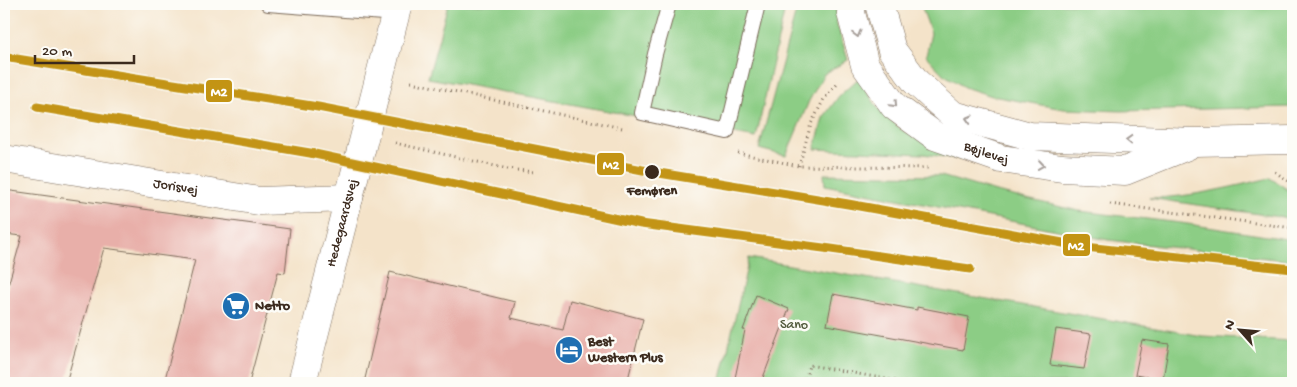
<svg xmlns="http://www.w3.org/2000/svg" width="1297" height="387" font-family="'Gochi Hand',sans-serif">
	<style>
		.green { fill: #8ccd85; stroke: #647c52 }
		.building { fill: #e8afa9 }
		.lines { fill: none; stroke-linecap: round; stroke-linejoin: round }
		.service-casing { stroke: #7c6b5a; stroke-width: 16 }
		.minor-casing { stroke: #7c6b5a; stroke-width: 29 }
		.tertiary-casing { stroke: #7c6b5a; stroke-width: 29 }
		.path { stroke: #7c6b5a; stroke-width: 3; stroke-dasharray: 1 4; stroke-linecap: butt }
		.service { stroke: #fff; stroke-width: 14 }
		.minor { stroke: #fff; stroke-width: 28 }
		.tertiary { stroke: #fff; stroke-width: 28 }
		.metro-1-casing { stroke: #fdfcf7; stroke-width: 12 }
		.metro-1 { stroke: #c39414; stroke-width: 9 }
		.oneway { stroke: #a79f9a }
		.stop-dot { fill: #3b2a1e; stroke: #fdfcf7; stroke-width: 2 }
		.labels { text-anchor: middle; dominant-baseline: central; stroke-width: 5; stroke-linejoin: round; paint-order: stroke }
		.street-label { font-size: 14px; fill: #3b2a1e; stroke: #fdfcf7 }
		.stop-label { font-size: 14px; font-weight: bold; fill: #3b2a1e; stroke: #fdfcf7 }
		.poi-label { font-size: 14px; font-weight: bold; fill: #3b2a1e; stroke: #fdfcf7; text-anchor: start }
		.park-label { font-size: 14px; fill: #535b3d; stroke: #fdfcf7 }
		.line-badge { stroke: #fdfcf7; stroke-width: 2 }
		.badge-label { font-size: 14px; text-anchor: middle; font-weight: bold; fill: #fff }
	</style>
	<rect width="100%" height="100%" fill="#fdfcf7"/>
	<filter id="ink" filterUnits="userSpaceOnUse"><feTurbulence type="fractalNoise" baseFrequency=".02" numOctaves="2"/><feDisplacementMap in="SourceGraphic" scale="10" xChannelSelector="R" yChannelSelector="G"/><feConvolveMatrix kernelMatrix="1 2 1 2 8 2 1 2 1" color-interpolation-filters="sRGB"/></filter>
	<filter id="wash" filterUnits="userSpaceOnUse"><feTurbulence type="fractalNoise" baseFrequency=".0096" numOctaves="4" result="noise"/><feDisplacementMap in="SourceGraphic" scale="20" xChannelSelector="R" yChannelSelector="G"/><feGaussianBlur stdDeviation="1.12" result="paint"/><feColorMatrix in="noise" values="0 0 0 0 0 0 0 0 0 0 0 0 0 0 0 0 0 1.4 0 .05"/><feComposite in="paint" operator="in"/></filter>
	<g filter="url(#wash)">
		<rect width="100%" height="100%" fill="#f4e3c9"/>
		<path class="green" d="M448,4h338l-30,134 -328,-60z
			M798,4h38l1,20 11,36 -24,14 -15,27 -23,55 -27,-7z
			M922,4h371v103l-172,4 -58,-2 -71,-13 -28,-9 -21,-13 -17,-18 5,-23 -9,-25z
			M859,78l18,29 25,23 58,29 -37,-5 -108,-5 8,-31 16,-22z
			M824,174l117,2 55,16 83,19 102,12 112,17v21l-185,-21 -283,-55z
			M1270,178l23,15v26l-144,-21c40,0 82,-11 121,-20z
			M749,258l453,78 91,5v42h-573z"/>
		<g id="blocks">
			<path class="building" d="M4,190l286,39 -5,44 -7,-1 -29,111h-85l31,-123 -91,-12 -38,135h-62v-83l18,-64 -18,-2z
				M390,272l125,30 -4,16 52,12 7,-30 73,19 -16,64h-263z
				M833,294l84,16v-3l52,10 -6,33 -136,-25z
				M756,295l33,14 -28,74h-27l11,-53h-2z
				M1056,329l35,5 -7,35 -34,-4z
				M1142,340l27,4 -6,35 -28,-4z"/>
		</g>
	</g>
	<g filter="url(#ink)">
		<use href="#blocks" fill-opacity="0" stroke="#7c6b5a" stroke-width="1"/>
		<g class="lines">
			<defs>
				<path id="service" d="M268,4l128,10
					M669,4l-14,50 -13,59 85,19 31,-128"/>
				<g id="minor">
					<path id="s1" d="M4,159l255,42 90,-3"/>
					<path id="s2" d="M302,383l96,-379"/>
				</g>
				<g id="tertiary">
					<path id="s3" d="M852,4l-1,9 14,52 29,41 41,30 66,23 61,9 63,3 62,-25"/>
					<path d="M879,4l13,46 24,32 37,33 77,21 165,6 98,-2"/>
				</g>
			</defs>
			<use href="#service" class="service-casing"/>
			<use href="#minor" class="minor-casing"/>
			<use href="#tertiary" class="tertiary-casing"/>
			<path class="path" d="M468,4l6,1
				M411,82l211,46
				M395,143l113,26 26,3
				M738,153l61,13 129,2
				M799,166l12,-42 13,-25 15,-17
				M1275,172l18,12
				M1110,204l183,24
				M805,383l4,-18 99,18"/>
			<use href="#service" class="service"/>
			<use href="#minor" class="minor"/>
			<use href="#tertiary" class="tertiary"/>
			<defs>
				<path id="metro-1" d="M4,57l314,50 335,65 195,32 237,43 208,22
					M37,107l273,46 331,71 190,25 139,20"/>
			</defs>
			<use href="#metro-1" class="metro-1-casing"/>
			<use href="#metro-1" class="metro-1"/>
		</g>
		<defs><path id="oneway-chevron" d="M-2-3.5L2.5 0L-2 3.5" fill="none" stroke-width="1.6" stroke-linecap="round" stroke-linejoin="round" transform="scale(1.25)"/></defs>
		<g class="oneway">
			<use href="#oneway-chevron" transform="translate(857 34) rotate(75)"/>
			<use href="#oneway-chevron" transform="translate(894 104) rotate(47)"/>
			<use href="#oneway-chevron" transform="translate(969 119) rotate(-164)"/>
			<use href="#oneway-chevron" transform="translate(1129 140) rotate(-178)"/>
			<use href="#oneway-chevron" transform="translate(1041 165) rotate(8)"/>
		</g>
	</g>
	<defs>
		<symbol id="supermarket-disc" viewBox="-11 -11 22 22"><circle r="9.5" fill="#1f6fb2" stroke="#fdfcf7"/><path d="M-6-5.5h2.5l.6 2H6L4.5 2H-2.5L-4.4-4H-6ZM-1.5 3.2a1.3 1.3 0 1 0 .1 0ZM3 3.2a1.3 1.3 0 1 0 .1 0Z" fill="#fff"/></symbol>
		<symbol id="hotel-disc" viewBox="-11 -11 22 22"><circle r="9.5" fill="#1f6fb2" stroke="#fdfcf7"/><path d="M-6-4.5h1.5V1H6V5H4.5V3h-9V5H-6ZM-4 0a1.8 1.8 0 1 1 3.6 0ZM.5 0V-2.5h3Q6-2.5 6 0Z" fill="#fff"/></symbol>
	</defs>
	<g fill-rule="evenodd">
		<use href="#supermarket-disc" x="220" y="290" width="32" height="32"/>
		<use href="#hotel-disc" x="553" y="334" width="32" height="32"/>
	</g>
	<circle class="stop-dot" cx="652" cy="172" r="8"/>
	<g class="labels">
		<g class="street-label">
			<text stroke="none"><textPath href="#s3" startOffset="218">Bøjlevej</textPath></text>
			<text stroke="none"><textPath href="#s1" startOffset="174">Jorisvej</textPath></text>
			<text stroke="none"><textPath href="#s2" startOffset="165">Hedegaardsvej</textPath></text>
		</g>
		<g class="stop-label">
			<text x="652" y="191">Femøren</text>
		</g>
		<g class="poi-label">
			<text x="255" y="306">Netto</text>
			<text x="588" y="342">Best<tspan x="588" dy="16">Western Plus</tspan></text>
		</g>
		<g class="park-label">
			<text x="794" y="325">Sano</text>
		</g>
	</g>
	<g class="line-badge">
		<rect x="205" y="79" width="28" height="24" rx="5" fill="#c39414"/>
		<rect x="596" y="152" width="29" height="24" rx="5" fill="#c39414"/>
		<rect x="1062" y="233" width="29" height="24" rx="5" fill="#c39414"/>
	</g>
	<g class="badge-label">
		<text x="219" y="96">M2</text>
		<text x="611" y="169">M2</text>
		<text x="1076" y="250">M2</text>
	</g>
	<rect width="1297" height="387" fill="none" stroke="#fdfcf7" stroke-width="20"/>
	<g transform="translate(1240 330) rotate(297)" stroke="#fdfcf7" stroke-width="4" paint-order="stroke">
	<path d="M0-4L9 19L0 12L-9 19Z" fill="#3b2a1e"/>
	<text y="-8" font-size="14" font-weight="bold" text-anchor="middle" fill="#3b2a1e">N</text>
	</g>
	<path d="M35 55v8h99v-8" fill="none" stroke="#3b2a1e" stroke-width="2.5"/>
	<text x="42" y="55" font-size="15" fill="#3b2a1e" stroke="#fdfcf7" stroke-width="4" paint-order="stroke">20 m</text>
</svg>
